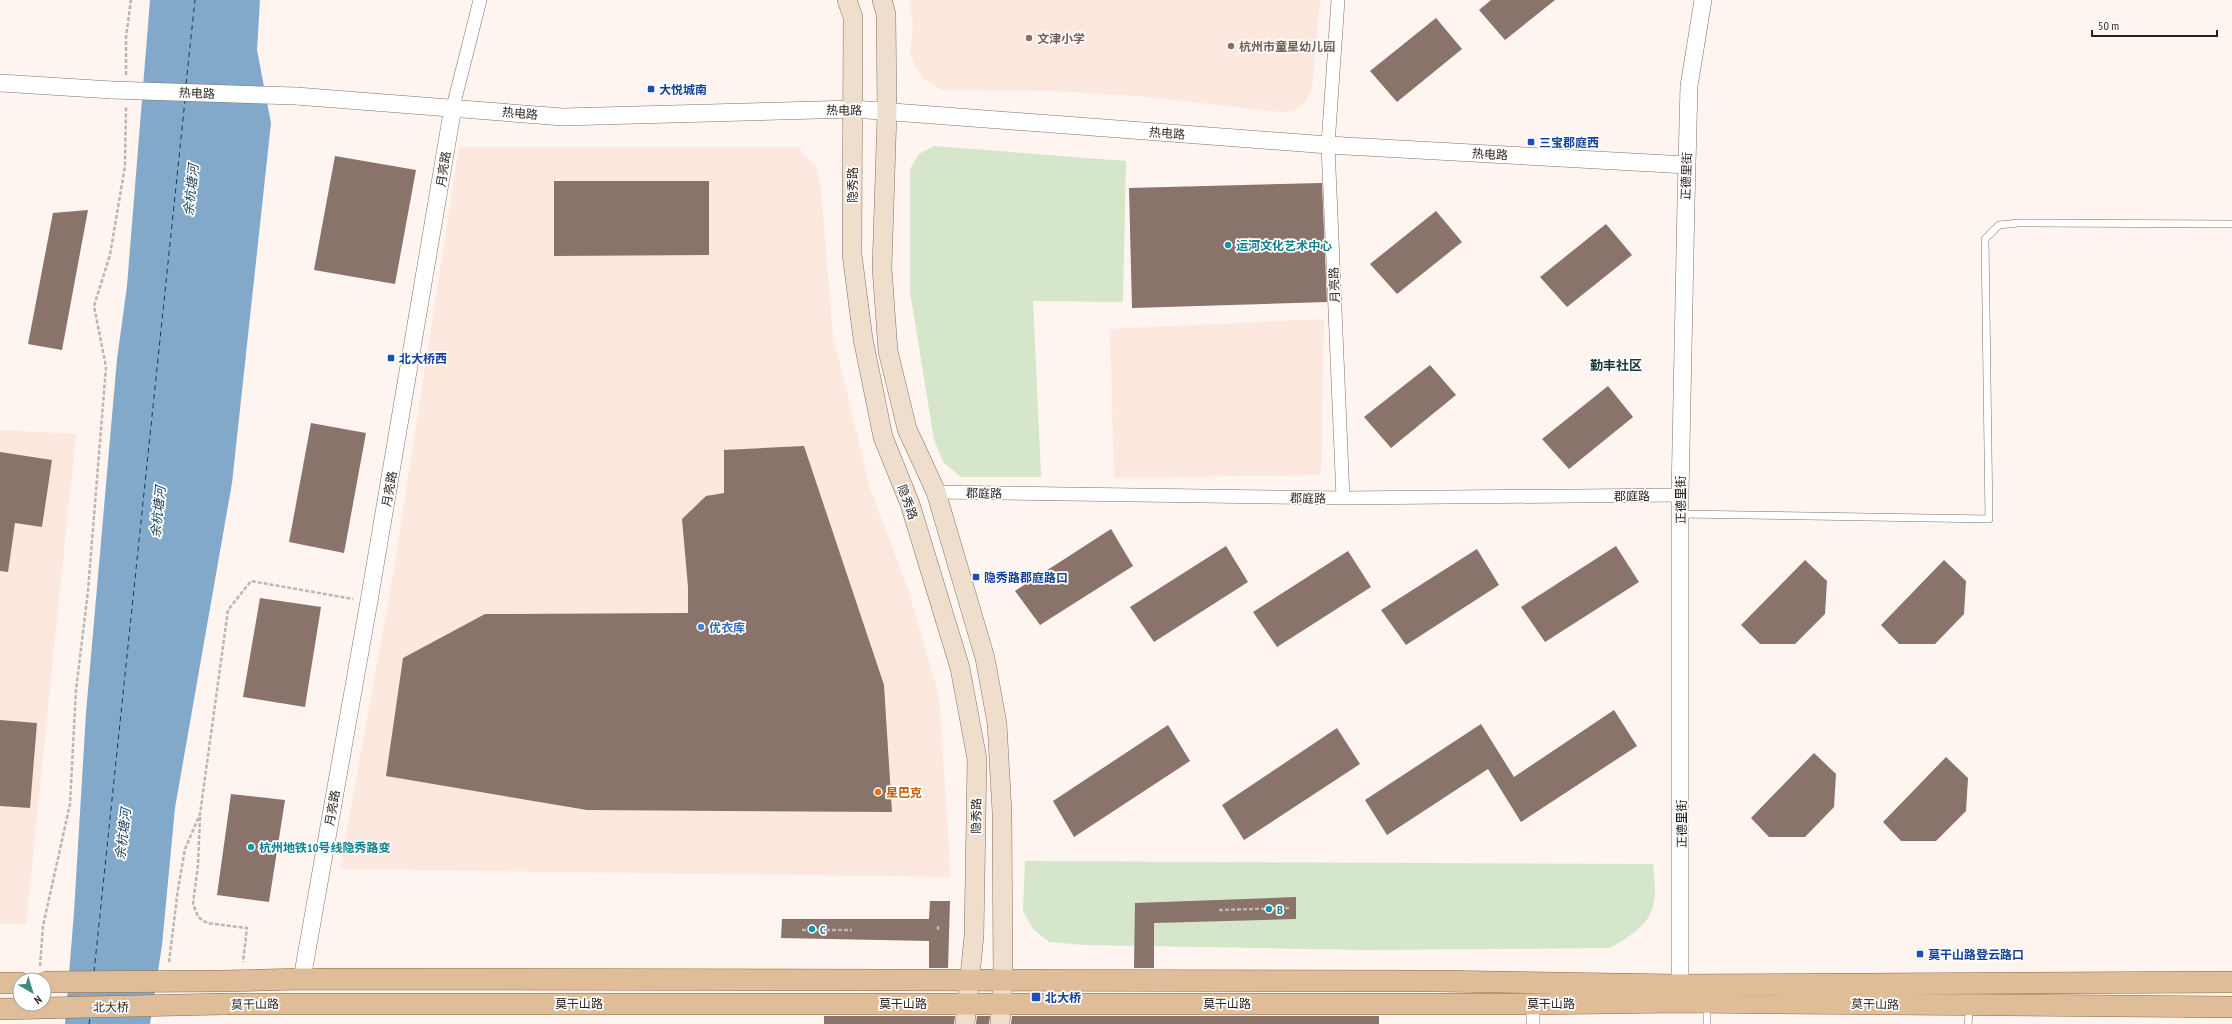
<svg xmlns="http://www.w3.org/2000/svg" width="2232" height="1024" font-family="'PT Sans Narrow','Noto Sans SC',sans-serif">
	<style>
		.built { fill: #fde8e0 }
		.green { fill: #d6e6ca }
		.water { fill: #83a9ca }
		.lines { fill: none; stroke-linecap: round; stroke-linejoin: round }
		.ferry { stroke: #103c5e; stroke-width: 1; stroke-dasharray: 5 4; stroke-linecap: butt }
		.building { fill: #89736a }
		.service-casing { stroke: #866f66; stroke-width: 8 }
		.minor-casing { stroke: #866f66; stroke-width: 14 }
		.tertiary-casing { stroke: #866f66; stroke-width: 18 }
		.secondary-casing { stroke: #866f66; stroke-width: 20 }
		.primary-casing { stroke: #916940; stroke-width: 22 }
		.path { stroke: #beb4b0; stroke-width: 2.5; stroke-dasharray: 4 2; stroke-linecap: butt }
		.service { stroke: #fff; stroke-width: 7 }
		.minor { stroke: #fff; stroke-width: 13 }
		.tertiary { stroke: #fff; stroke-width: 17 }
		.secondary { stroke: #efdecb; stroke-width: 19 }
		.primary { stroke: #dfbd98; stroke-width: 21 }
		.tertiary-bridge-casing { stroke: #866f66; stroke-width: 18; stroke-linecap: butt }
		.primary-bridge-casing { stroke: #916940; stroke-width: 22; stroke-linecap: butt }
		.tertiary-bridge { stroke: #fff; stroke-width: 17 }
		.primary-bridge { stroke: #dfbd98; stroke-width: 21 }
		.education-dot { fill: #8d6e63; stroke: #fff; stroke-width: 1.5 }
		.transit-dot { fill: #1a4fb4; stroke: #fff; stroke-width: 1.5 }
		.culture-dot { fill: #0f9aa8; stroke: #fff; stroke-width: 1.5 }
		.shop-dot { fill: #3f7fe0; stroke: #fff; stroke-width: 1.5 }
		.food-dot { fill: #e8710a; stroke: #fff; stroke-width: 1.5 }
		.labels { text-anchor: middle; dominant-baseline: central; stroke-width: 3.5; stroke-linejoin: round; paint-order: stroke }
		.education-label { font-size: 12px; font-weight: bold; fill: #785e54; stroke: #fff; text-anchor: start }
		.transit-label { font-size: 12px; font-weight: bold; fill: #164399; stroke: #fff; text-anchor: start }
		.street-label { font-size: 12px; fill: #281f1c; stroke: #fff }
		.culture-label { font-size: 12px; font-weight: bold; fill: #0d838f; stroke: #fff; text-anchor: start }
		.shop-label { font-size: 12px; font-weight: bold; fill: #366cbe; stroke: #fff; text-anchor: start }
		.food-label { font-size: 12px; font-weight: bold; fill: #c56008; stroke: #fff; text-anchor: start }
		.water-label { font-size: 13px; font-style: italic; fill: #103c5e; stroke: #fff }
		.neighbourhood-label { font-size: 13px; font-weight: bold; fill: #163732; stroke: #fff }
	</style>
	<rect width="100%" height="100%" fill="#fef4f0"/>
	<path class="built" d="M909,0h411l-8,89 -7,14 -12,8 -12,1 -142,-16 -87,-5 -110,-1 -17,-10 -9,-12 -6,-14 3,-31z
		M459,147h339l18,20 5,23 12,145 37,153 38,101 31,107 12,181 -611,-8 54,-300z
		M1324,319l-3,156 -207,3 -4,-149z
		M0,430l76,4 -50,490h-26z"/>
	<path class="green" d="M934,146l192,15 -3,141 -90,-1 8,176h-80l-18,-15 -9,-22 -24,-148v-123l9,-15z
		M1025,861l628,3c6,49 -1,60 -43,84l-245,2 -280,-5 -36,-3 -16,-13 -10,-18z"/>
	<path class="water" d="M150,0h110l-3,50 14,73 -39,360 -57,325 -13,137 -12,79h-85l9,-112 12,-199 31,-354 10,-73z"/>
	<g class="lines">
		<path class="ferry" d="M186,84l9,-84
			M94,972l91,-872
			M89,1024l1,-7"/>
	</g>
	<path class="building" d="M1491,0h64l-50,40 -26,-30z
		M1436,18l26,31 -65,53 -27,-31z
		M335,156l81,14 -21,114 -81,-14z
		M554,181h155v74l-155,1z
		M1322,183l5,119 -195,6 -3,-120z
		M88,210l-26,140 -34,-6 25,-131z
		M1436,211l26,31 -65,52 -27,-30z
		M1606,224l26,31 -65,52 -27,-30z
		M1430,365l26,30 -65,53 -27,-31z
		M1608,386l25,31 -64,52 -27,-30z
		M311,423l55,10 -22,120 -55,-11z
		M804,446l80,239 8,127 -305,-2 -201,-34 17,-118 82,-44 203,-1v-26l-6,-68 24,-23 18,-3v-43z
		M0,452l52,8 -10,67 -27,-4 -7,49 -8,-1z
		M1111,529l22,37 -93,59 -25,-34z
		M1226,546l22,36 -94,60 -24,-35z
		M1616,546l23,36 -94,60 -24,-35z
		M1477,549l22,36 -93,60 -25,-35z
		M1348,551l23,36 -94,60 -24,-35z
		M1805,560l22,21 -2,33 -30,30h-35l-19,-19z
		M1944,560l22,21 -2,33 -29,30h-36l-18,-19z
		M260,598l61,9 -16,100 -62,-10z
		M1614,710l23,36 -116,76 -33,-53 -101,66 -22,-35 116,-76 33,53z
		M0,720l37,3 -7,85 -30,-2z
		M1168,725l22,36 -116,76 -21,-36z
		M1337,728l23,36 -116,76 -22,-35z
		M1814,753l22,21 -2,33 -29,30h-36l-18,-19z
		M1946,757l22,21 -2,33 -30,30h-35l-18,-19z
		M231,794l54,6 -16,102 -52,-7z
		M1296,897v22l-142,4v45h-20l1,-65z
		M930,901h20l-2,67h-19v-27l-148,-3 1,-19h147z
		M824,1016h131l-1,8h-130z
		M977,1016h13l-1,8h-13z
		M1012,1016h367v8h-368z"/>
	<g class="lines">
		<defs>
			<path id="service" d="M1680,514l309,5 -4,-280 14,-14 19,-2 214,1
				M1707,1004v20
				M1968,1024l2,-18"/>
			<path id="minor" d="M1338,0l-10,145 15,353
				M453,107l27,-107
				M936,492l407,6 337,-3
				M1533,1024v-20"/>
			<path id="tertiary" d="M0,83l112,7
				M296,96l267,21 291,-8 474,36 359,20
				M302,979l67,-378 84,-494
				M1680,998v-503l6,-292 3,-117 14,-86"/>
			<path id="secondary" d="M847,0l6,17 -1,237 11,85 20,98 27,67 50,164 17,91 -3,177 -9,88
				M882,0l4,14 1,99 -5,155 6,83 19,78 29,63 49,166 12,65 5,89 1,169 -3,43"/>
			<path id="primary" d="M223,981l79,-2 1136,2 241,4 553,-3
				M0,983h20
				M223,1004h1310l147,-2 552,5"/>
		</defs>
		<use href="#service" class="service-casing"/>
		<use href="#minor" class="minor-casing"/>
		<use href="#tertiary" class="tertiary-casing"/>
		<use href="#secondary" class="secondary-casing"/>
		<use href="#primary" class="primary-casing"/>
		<path class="path" d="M126,75v-38l5,-37
			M200,817l-2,48 -5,39 5,13 9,6 40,5 -4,34
			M1219,910l70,-2
			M802,930h50
			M938,930v-5
			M169,962l9,-73 7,-40 15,-35 28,-204 23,-29 102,18
			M40,966l3,-40 27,-122 6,-114 12,-99 18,-224 -12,-61 16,-51 15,-89 1,-60"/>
		<use href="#service" class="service"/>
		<use href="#minor" class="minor"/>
		<use href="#tertiary" class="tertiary"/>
		<use href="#secondary" class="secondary"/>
		<use href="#primary" class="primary"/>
		<defs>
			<path id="tertiary-bridge" d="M112,90l184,6"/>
			<path id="primary-bridge" d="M44,982l179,-1
				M0,1009l223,-5"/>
		</defs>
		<use href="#tertiary-bridge" class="tertiary-bridge-casing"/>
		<use href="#primary-bridge" class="primary-bridge-casing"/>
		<use href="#tertiary-bridge" class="tertiary-bridge"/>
		<use href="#primary-bridge" class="primary-bridge"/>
	</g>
	<g class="education-dot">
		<circle cx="1029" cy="38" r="4"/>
		<circle cx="1231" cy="46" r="4"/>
	</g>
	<g class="transit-dot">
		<rect x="647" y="85" width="8" height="8" rx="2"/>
		<rect x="1527" y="138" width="8" height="8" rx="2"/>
		<rect x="387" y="354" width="8" height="8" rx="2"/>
		<rect x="972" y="573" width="8" height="8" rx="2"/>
		<rect x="1916" y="950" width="8" height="8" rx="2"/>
		<rect x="1031" y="992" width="10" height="10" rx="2"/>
	</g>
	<g class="culture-dot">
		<circle cx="1228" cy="245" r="4"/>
		<circle cx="251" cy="847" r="4"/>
		<circle cx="1269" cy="909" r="4"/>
		<circle cx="812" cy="929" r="4"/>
	</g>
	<circle class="shop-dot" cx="701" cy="627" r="4"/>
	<circle class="food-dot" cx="878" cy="792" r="4"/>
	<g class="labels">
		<g class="education-label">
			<text x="1037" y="38">文津小学</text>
			<text x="1239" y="46">杭州市童星幼儿园</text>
		</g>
		<g class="transit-label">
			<text x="659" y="89">大悦城南</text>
			<text x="1539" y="142">三宝郡庭西</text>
			<text x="399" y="358">北大桥西</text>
			<text x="984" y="577">隐秀路郡庭路口</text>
			<text x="1928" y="954">莫干山路登云路口</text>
			<text x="1045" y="997">北大桥</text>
		</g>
		<g class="street-label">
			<text transform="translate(197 93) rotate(2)">热电路</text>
			<text transform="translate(844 110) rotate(1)">热电路</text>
			<text transform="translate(520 113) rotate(5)">热电路</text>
			<text transform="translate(1167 133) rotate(4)">热电路</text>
			<text transform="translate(1490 154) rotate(3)">热电路</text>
			<text transform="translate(443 169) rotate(-81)">月亮路</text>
			<text transform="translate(1686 176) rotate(-88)">正德里街</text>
			<text transform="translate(852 185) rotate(-90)">隐秀路</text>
			<text transform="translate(1334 285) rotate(-92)">月亮路</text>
			<text transform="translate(389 489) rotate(-80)">月亮路</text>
			<text transform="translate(984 493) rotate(1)">郡庭路</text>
			<text transform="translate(1632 496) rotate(-1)">郡庭路</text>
			<text transform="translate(1308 498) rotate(1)">郡庭路</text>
			<text transform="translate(1680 500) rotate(-90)">正德里街</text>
			<text transform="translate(908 502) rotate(70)">隐秀路</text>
			<text transform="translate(332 808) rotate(-80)">月亮路</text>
			<text transform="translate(976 816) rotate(-89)">隐秀路</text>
			<text transform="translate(1681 824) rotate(-90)">正德里街</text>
			<text x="579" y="1003">莫干山路</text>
			<text x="903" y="1003">莫干山路</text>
			<text x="1227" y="1003">莫干山路</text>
			<text x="1551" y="1003">莫干山路</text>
			<text transform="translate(255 1004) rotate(-1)">莫干山路</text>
			<text transform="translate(1875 1004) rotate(1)">莫干山路</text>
			<text transform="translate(111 1007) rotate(-1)">北大桥</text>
		</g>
		<g class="culture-label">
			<text x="1236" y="245">运河文化艺术中心</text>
			<text x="259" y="847">杭州地铁10号线隐秀路变</text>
			<text x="1277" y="909">B</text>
			<text x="820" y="929">C</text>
		</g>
		<g class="shop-label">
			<text x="709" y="627">优衣库</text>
		</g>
		<g class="food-label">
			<text x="886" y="792">星巴克</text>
		</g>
		<g class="water-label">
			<text transform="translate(191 190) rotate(-84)">余杭塘河</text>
			<text transform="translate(158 512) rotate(-84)">余杭塘河</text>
			<text transform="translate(123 834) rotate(-83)">余杭塘河</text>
		</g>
		<g class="neighbourhood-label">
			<text x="1616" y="365">勤丰社区</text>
		</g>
	</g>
	<g transform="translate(32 992) rotate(142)"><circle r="19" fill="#ffffff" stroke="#a9a5a4"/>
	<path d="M0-3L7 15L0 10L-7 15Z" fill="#43887d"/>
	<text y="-6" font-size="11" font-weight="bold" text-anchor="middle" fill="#281f1c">N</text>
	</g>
	<path d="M2092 30v6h125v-6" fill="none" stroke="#281f1c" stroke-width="2"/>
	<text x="2098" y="30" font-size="12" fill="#281f1c" stroke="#ffffff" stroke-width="3" paint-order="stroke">50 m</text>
</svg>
